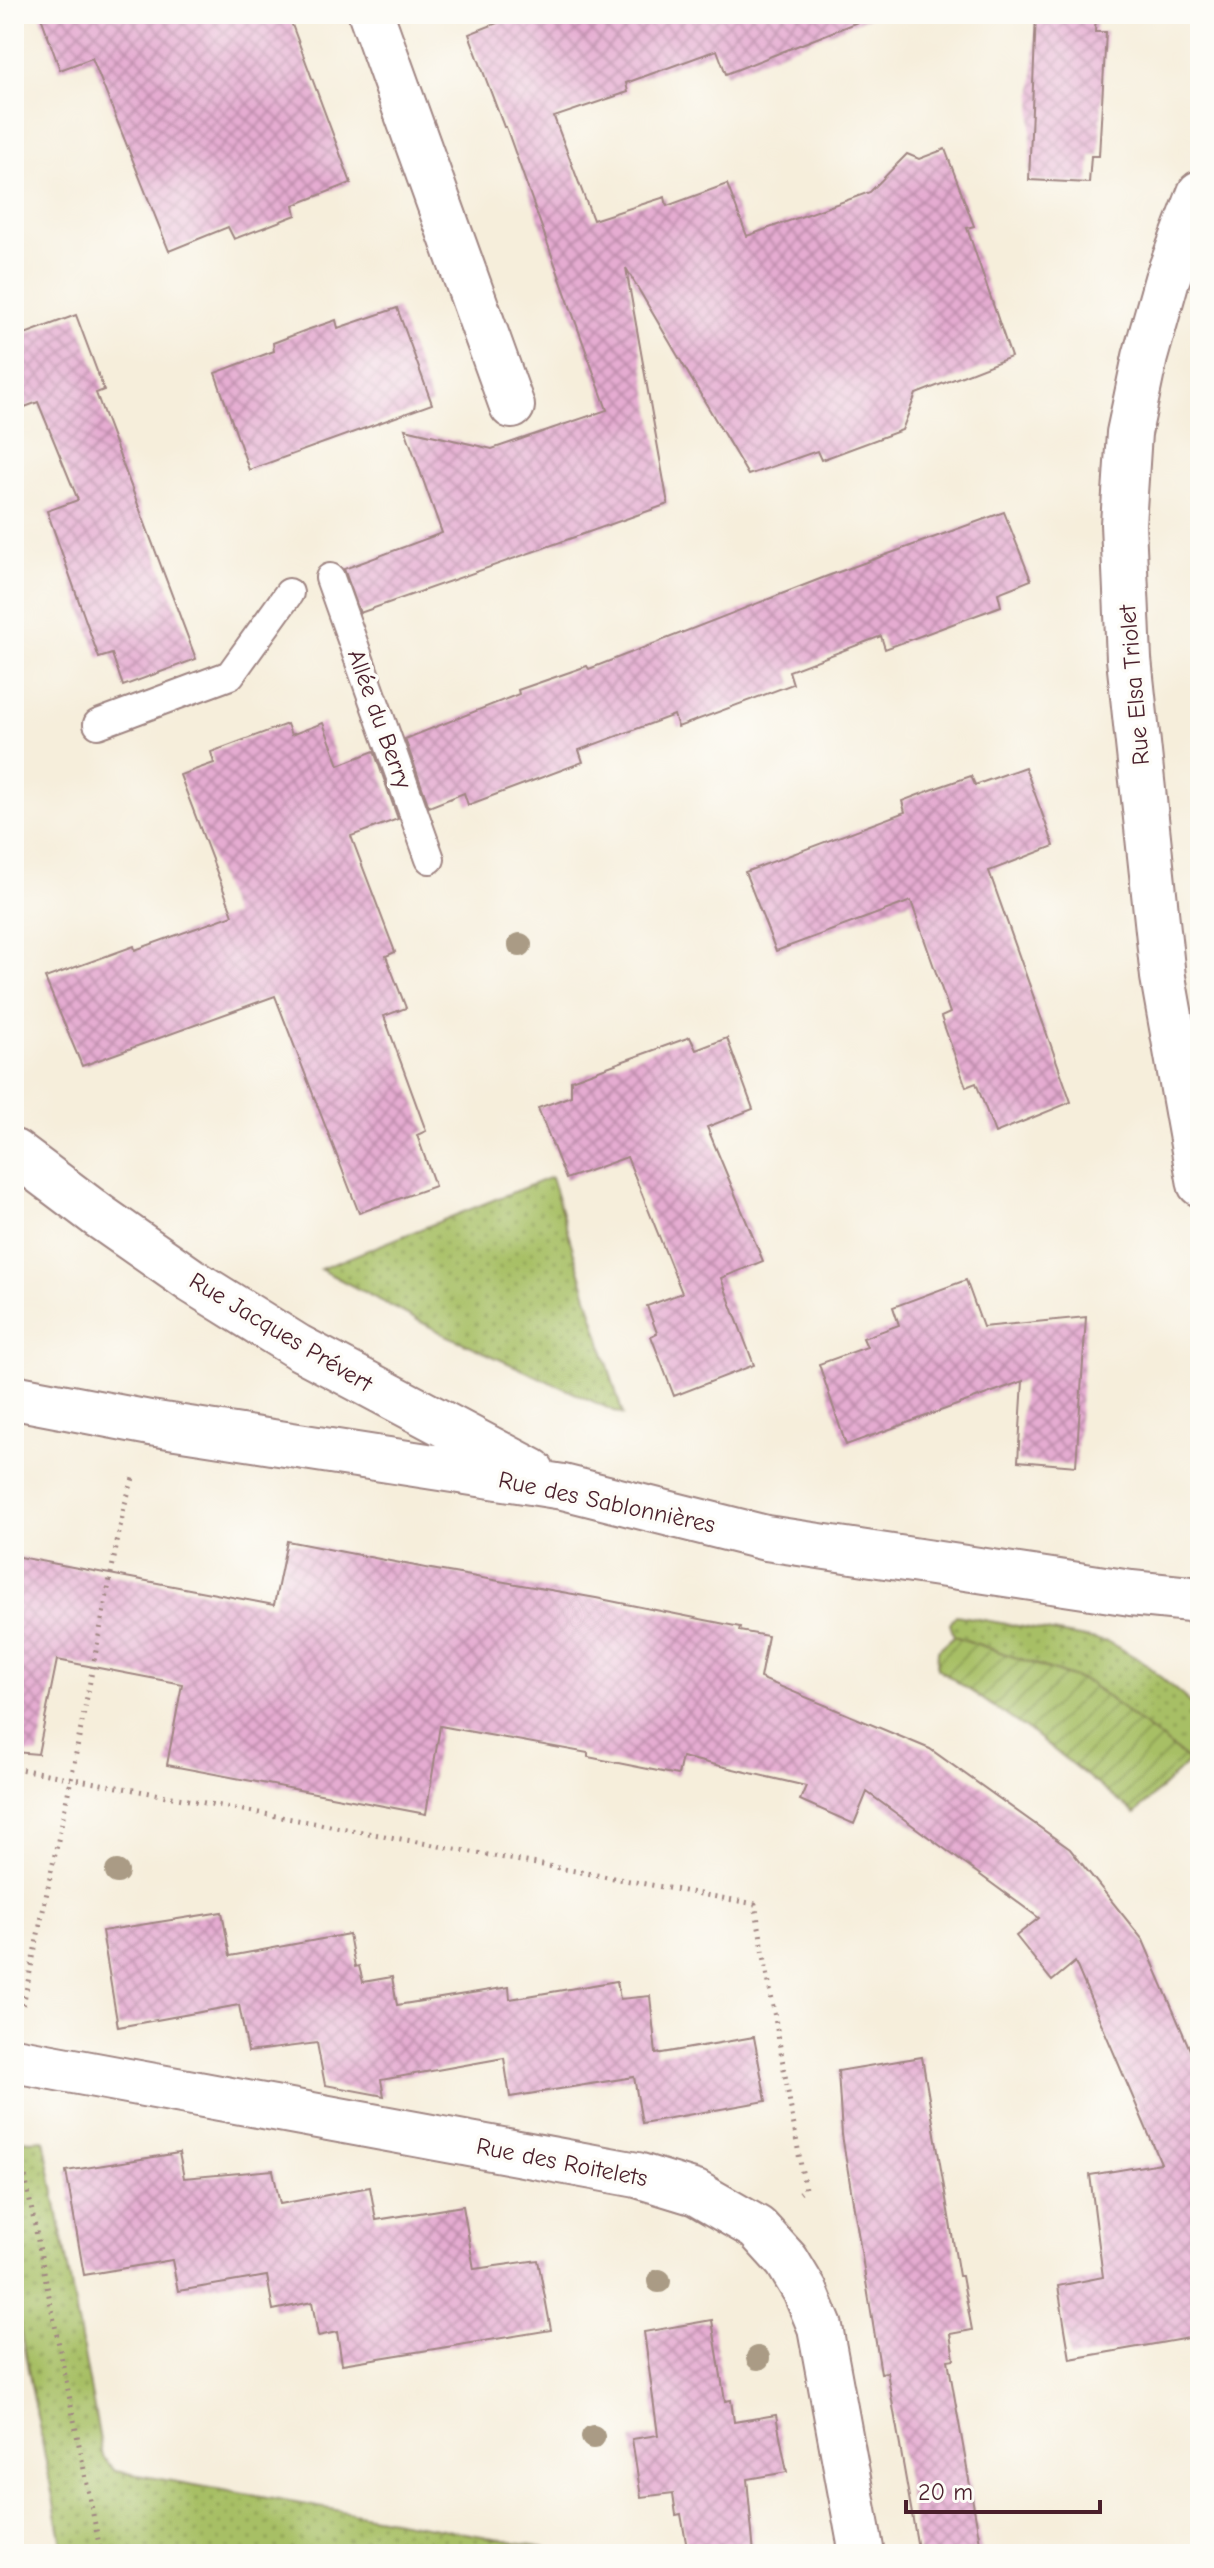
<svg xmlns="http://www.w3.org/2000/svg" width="1214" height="2568" font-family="'Comic Neue',sans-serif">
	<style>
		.grass { fill: url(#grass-dots); stroke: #786f48; stroke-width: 2 }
		.garden { fill: url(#garden-furrows); stroke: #786f48; stroke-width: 2 }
		.building { fill: url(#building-cross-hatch) }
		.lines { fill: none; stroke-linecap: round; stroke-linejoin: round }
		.lane-casing { stroke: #a08683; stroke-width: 32 }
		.street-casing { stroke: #a08683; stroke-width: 48 }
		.path { stroke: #a08683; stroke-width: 5; stroke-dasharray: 2 6; stroke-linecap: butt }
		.lane { stroke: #fff; stroke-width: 28 }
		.street { stroke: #fff; stroke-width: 44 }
		.tree { fill: #aa9b85 }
		.labels { text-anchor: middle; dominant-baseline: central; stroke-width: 7; stroke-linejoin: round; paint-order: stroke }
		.street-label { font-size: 24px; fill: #4a1f2b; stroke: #fdfcf7 }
	</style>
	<defs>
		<pattern id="grass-dots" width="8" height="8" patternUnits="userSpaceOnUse" patternTransform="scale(2)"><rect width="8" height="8" fill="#a7bf65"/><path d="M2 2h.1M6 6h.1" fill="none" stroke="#8a9b53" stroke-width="1.8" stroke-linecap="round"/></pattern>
		<pattern id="garden-furrows" width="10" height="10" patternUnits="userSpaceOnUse" patternTransform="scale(2)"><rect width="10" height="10" fill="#a7bf65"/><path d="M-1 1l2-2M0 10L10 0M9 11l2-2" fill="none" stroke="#8a9b53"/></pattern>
		<pattern id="building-cross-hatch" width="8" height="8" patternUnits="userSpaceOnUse" patternTransform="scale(2)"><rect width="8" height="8" fill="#e5acd1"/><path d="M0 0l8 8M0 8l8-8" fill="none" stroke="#bc8baa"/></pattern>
	</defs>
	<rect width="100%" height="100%" fill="#fdfcf7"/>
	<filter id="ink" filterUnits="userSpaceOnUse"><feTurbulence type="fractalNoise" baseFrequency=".0125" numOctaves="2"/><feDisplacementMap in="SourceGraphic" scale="16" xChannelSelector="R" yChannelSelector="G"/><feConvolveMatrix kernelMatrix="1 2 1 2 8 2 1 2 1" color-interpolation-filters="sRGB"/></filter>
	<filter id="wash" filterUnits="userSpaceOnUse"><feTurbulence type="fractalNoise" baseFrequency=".006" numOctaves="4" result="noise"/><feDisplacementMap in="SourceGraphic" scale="32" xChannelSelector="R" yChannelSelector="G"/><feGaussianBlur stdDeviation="1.8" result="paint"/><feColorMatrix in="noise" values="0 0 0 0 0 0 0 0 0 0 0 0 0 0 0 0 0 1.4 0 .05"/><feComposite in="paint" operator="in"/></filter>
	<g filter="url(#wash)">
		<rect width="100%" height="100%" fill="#f6eedb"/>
		<path class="grass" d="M551,1177l72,238 -177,-80 -126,-66z
			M956,1615l152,27 34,19 58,50v40l-11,10 -100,-78 -135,-47 -4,-12z
			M44,2139l59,318 12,14 469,83h-520l-50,-256v-157z"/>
		<path class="garden" d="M954,1636l135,47 100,78 -54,53 -100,-79 -98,-67 1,-18z"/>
		<g id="blocks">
			<path class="building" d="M40,14h248l63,169 -57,22 2,10 -62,24 -6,-12 -59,24 -77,-193 -32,12z
				M520,14h350v3l-144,57 -9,-24 -91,33 2,9 -74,25 39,103 72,-23 2,9 60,-22 20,52 123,-44 37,-38 12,5 26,-10 29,77 -7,2 44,129 -95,37 -14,36 -81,30 -4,-9 -69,24 -122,-207 42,236 -308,109 -16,-44 98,-36 -37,-104 87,20 115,-39 -101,-283h-2l-35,-93z
				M1036,14h60l-1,18h11l-7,124h-8l-2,27 -60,-3z
				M397,308l35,96 -183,66 -34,-97 59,-22 -1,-8 31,-12 32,-11 2,8z
				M76,315l28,75 -8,3 100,266 -73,27 -11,-32 -13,4 -52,-147 31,-11 -40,-98 -24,9v-73z
				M1004,512l27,68 -33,13 3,13 -116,43 -4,-13 -92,35 4,13 -115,43 -4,-12 -95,35 4,12 -115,43 -4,-12 -35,14 -24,-68 114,-45 -1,-4 69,-24 2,3 236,-92z
				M323,723l16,42 35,-14 24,68 -47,17 44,116 -9,4 20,52 -22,8 42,115 -9,4 18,51 -76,27 -84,-217 -193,70 -37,-88 89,-32 1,4 98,-35 -53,-140 34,-12 -3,-11 76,-28 4,11z
				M1025,767l29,79 -65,25 82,231 -76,31 -19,-50 -10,4 -25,-70 9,-4 -39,-112 -135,50 -31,-79 160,-60 -3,-11 37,-14 32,-11 4,9z
				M690,1037l6,13 31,-12 26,71 -46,18 56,134 -42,17 33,87 -80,31 -23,-60 6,-3 -10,-27 35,-13 -55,-136 -61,22 -28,-71 33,-12v-16z
				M966,1280l17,47 103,-10 -10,149 -58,-5 5,-80 -177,64 -27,-81 48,-17 -4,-9 36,-13 -6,-18z
				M287,1541l144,28 165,29 144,29 -1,4 29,5 -8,42 170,71 140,100 73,91 57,133v263l-130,23 -12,-73 45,-9 -13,-102 71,-12 -86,-201 -23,19 -36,-45 23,-18 -172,-126 -13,32 -54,-24 6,-14 -124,-29 -4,18 -90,-18v-4l-148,-27 -14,88 -259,-49 15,-81 -125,-24 -19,94 -24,-2v-196l260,49z
				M222,1912l8,44 119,-22 6,33 4,-1 4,16 29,-5 5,28 112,-18 1,12 107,-18 3,18 30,-3 6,58 98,-17 12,64 -124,22 -8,-46 -124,20 -6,-39 -123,22 3,16 -59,-11 -8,-42 -69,9 -9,-47 -121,22 -16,-96z
				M922,2057l37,219h3l10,54 -22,4 4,25 -6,1 34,194h-63l-32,-182 -6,1 -39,-238 -4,-64z
				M179,2153l5,25 89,-8 7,34 90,-17 6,33 87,-14 11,63 64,-9 13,70 -209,34 -5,-32 -19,4 -6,-34 -39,8 -6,-34 -89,15 -6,-31 -88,15 -18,-104z
				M712,2320l13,81 6,-1 3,22 42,-7 11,57 -40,7 7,75h-66l-7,-40 -5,1 -3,-22 -32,4 -9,-58 26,-4 -14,-103z"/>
		</g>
	</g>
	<g filter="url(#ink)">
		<use href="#blocks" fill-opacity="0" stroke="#a08683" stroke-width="2"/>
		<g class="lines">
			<defs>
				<path id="lane" d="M330,578l100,281
					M98,724l132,-49 59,-82"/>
				<path id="street" d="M371,14l141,392
					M1200,193l-33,86 -22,78 -16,76 -6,91 6,135 34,318 37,207
					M14,1152l85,64 93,65 106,66 234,124
					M14,1397l136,26 413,64 203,51 365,55 69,7
					M14,2060l623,115 59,18 61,35 30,33 18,30 15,36 42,227"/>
			</defs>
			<use href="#lane" class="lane-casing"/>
			<use href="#street" class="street-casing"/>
			<path class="path" d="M14,1768l741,136 50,285 -5,4
				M23,2005l48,-226 53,-272 10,-32
				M14,2122l87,432"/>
			<use href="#lane" class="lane"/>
			<use href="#street" class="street"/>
		</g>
		<g class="tree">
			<circle cx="520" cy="945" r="12"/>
			<circle cx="117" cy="1872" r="12"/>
			<circle cx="659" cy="2281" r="12"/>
			<circle cx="758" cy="2358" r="12"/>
			<circle cx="593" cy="2437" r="12"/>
		</g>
	</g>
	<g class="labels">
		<g class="street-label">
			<text transform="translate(1134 685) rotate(-95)">Rue Elsa Triolet</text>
			<text transform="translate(380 719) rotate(70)">Allée du Berry</text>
			<text transform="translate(281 1332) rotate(31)">Rue Jacques Prévert</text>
			<text transform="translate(607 1502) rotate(12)">Rue des Sablonnières</text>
			<text transform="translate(562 2162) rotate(11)">Rue des Roitelets</text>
		</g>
	</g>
	<rect width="1214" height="2568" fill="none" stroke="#fdfcf7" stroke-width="48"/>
	<path d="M906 2500v12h194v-12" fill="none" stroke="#4a1f2b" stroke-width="4"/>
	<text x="918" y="2500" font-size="24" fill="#4a1f2b" stroke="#fdfcf7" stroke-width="6" paint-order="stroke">20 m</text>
</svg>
